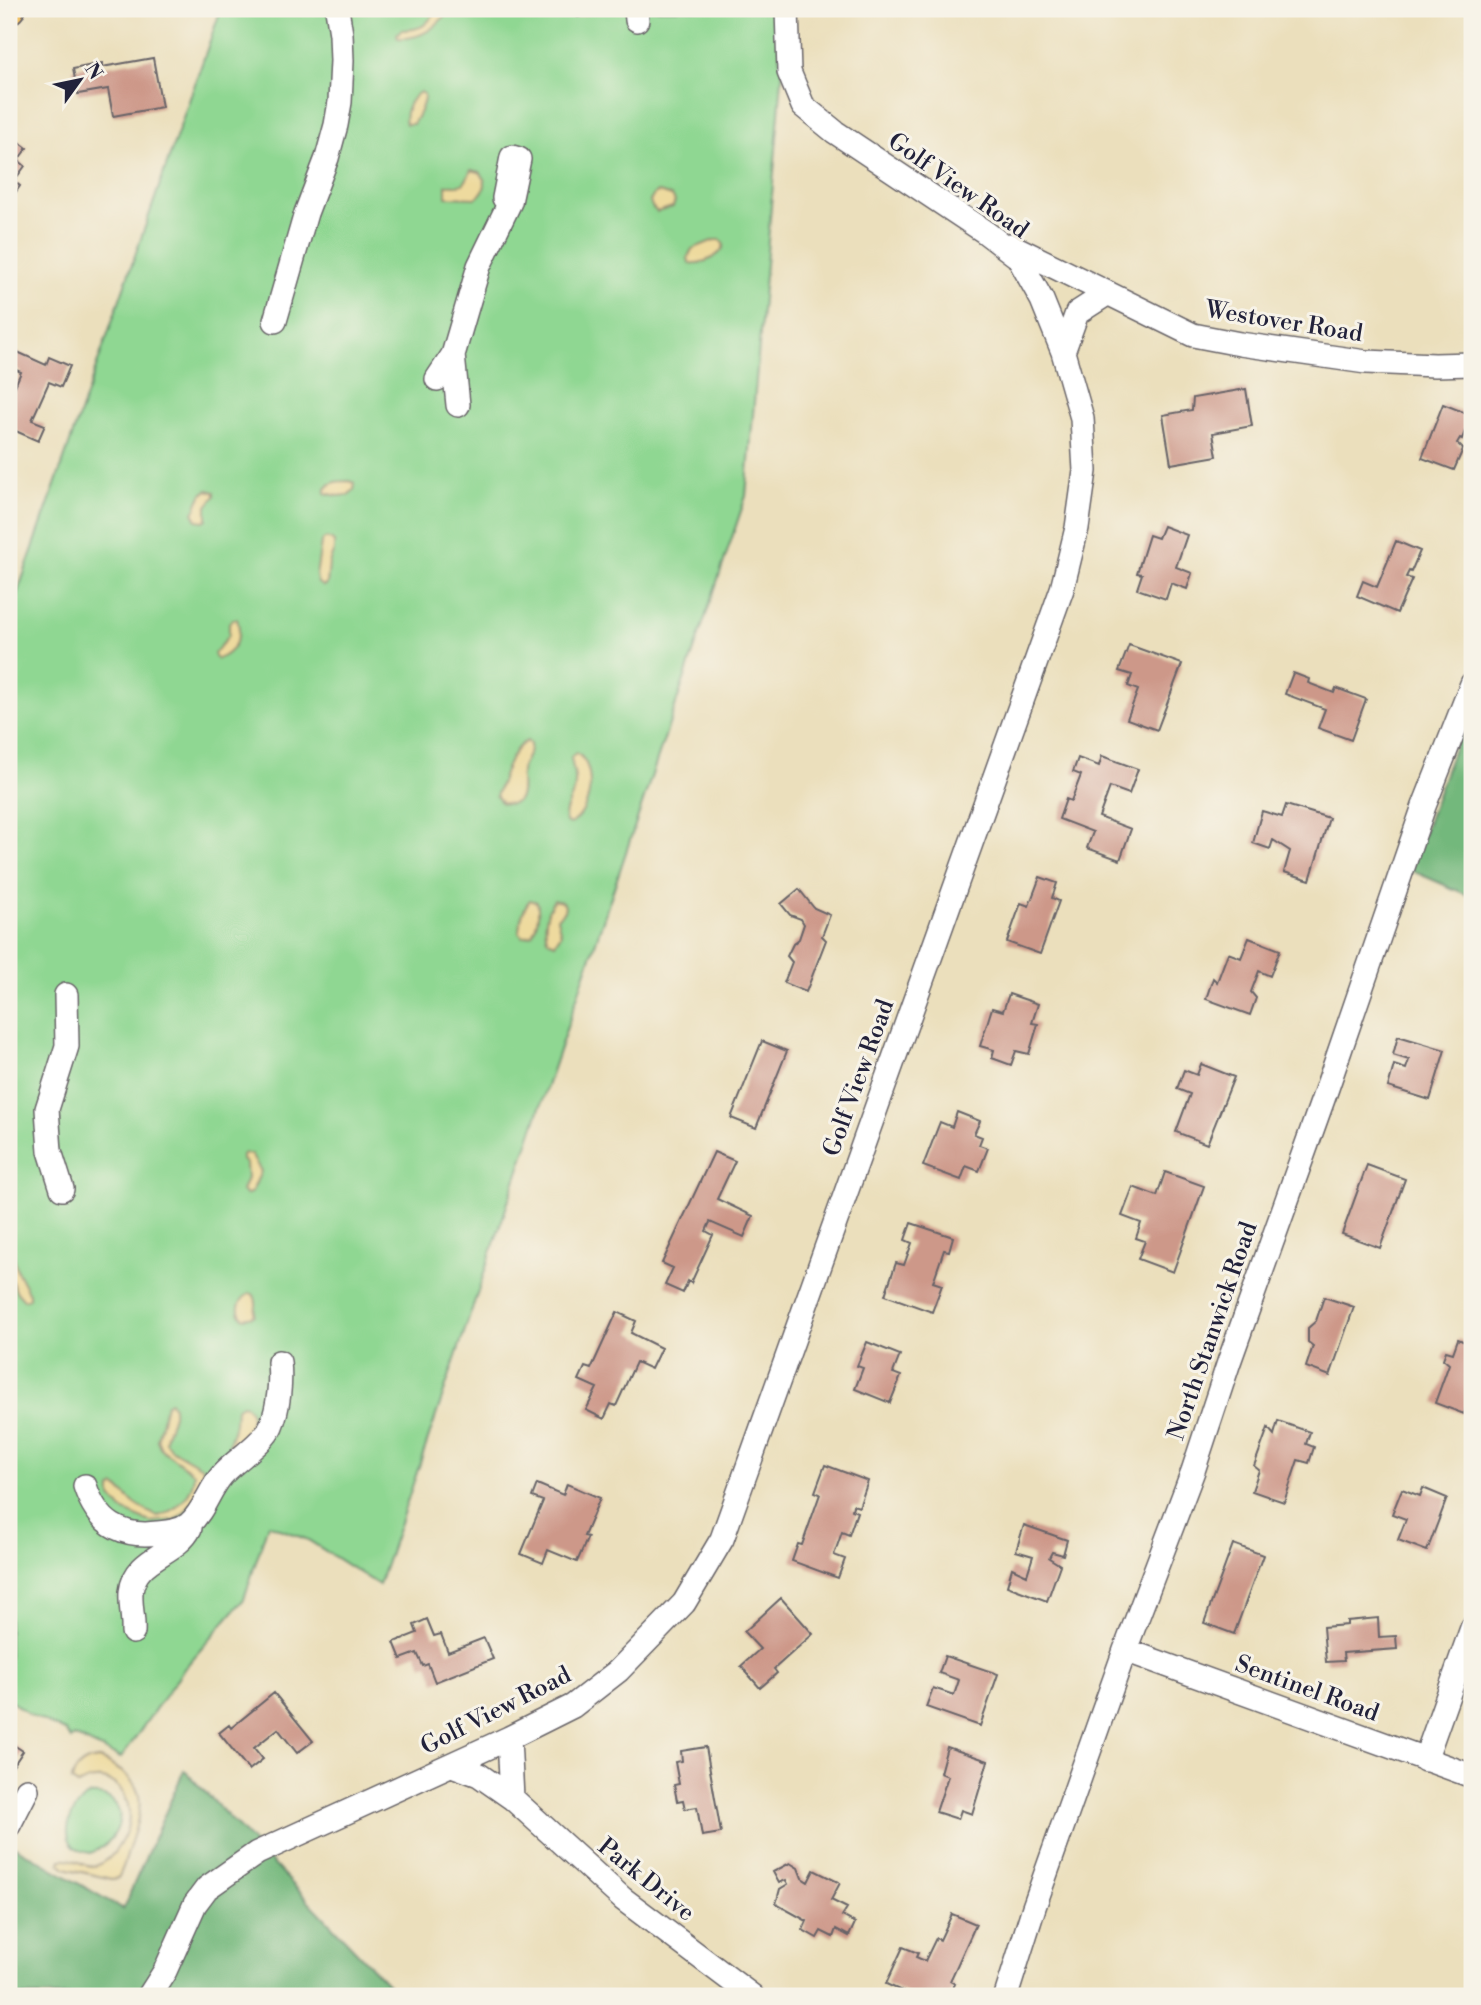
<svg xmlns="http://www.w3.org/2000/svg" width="1481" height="2005" font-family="'Libre Bodoni',serif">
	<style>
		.green { fill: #8fd792; stroke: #587c66; stroke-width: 2 }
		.forest { fill: #73b87c; stroke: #4a6d5c; stroke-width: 2 }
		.sand { fill: #eeda9e; stroke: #887e6c; stroke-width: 2 }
		.building { fill: #cd9889 }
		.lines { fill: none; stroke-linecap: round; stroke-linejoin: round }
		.minor-casing { stroke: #686468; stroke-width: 26 }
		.major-casing { stroke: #686468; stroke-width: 32 }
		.minor { stroke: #fff; stroke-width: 23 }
		.major { stroke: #f2c36a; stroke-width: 28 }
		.labels { text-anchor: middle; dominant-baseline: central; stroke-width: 6; stroke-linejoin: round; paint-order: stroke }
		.street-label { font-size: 24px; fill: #22223b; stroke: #f7f3e8 }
	</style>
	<rect width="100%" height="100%" fill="#f7f3e8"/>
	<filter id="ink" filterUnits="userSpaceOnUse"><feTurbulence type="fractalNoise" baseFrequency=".0143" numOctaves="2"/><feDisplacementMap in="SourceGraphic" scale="14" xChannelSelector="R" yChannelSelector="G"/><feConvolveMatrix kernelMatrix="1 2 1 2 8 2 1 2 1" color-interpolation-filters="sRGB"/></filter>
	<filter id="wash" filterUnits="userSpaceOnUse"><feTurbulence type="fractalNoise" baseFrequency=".00686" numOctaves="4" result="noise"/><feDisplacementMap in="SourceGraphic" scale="28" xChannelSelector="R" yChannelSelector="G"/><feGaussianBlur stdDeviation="1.57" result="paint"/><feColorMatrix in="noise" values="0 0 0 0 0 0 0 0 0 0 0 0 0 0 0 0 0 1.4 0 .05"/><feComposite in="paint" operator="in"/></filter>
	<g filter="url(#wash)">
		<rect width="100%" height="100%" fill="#ebdfbc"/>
		<path class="green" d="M221,9h567l-42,487 -367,1089 -71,-45 -40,-16 -24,75 -61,71 -62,88 -47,-22 -3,3 -6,-8 -33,-15 -23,-16v-1083z
			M89,1795c43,-3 38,45 1,58 -36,-6 -22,-43 -1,-58z"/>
		<path class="forest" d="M1472,699v198l-62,-27z
			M184,1770l215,226h-390v-149l1,-3 113,65z"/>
		<path class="sand" d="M437,9h13c-12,17 -29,31 -52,29l-1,-4 4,-4c20,0 26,-4 36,-21z
			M420,92l4,2c1,9 -6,22 -11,30h-7c-3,-12 4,-25 14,-32z
			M471,170l9,2c8,9 6,19 -4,26l-30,-1v-12c17,-1 17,4 25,-15z
			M659,192l13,4 3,5 -2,6 -16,5 -5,-5 -2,-6 5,-8z
			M714,240h6l4,5c-3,12 -23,20 -35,18l-1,-6 4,-8z
			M349,481l6,2 -1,7 -6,5 -10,1 -13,-3c2,-12 14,-12 24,-12z
			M208,490l7,2v4l-8,10v13l-3,2 -7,-1 -4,-7c5,-8 6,-20 15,-23z
			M324,539h6l4,3v8l-5,13 -2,21 -4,2 -5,-3 -2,-7 5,-33z
			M232,619h5c6,16 -3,35 -20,40l-3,-5 15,-19v-12z
			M527,741l3,3c2,10 -7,16 -9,27 -1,8 3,22 -3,29 -4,5 -11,4 -16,3l-6,-7c6,-16 15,-49 31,-55z
			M576,753c23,12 15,62 -6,71l-4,-2c-4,-13 8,-24 9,-37 1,-10 -3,-18 -4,-28z
			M530,900l7,2c3,10 0,24 -5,33l-9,2 -4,-4c0,-9 5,-27 11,-33z
			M554,900l8,2 3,4 -1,5 -7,7 4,16 -6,9 -7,-3c-5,-10 -2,-31 6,-40z
			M244,1153l7,2 10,16 -9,21 -6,3 -4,-4 5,-13 -1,-14 -4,-4v-5z
			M9,1235l8,36 12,23v4l-4,2c-20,-13 -16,-43 -16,-65z
			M249,1294h4c5,7 3,14 1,22l-10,2c-10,-7 -4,-19 5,-24z
			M170,1402l2,2c5,15 -7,24 -7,38l6,7 31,18 2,5 -6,20 -13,20 -11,8 -24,2 -28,-12 -11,-13v-8l4,-3c6,3 8,7 13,12 8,7 19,14 30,18 19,-4 36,-23 36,-43l-33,-24 -4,-9 9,-36z
			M242,1405l4,1c3,4 5,6 5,11 0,9 -10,25 -17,31l-4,-1 -1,-3 6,-20 1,-15z
			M99,1759c46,21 47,39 32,83 -4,12 -6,24 -13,36l-7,1 -46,-11 -5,-5 1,-4c13,-3 24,10 37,6 9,-3 15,-10 20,-18 6,-9 11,-20 11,-31 1,-30 -26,-47 -51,-31l-6,-4c2,-14 13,-21 27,-22z"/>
		<g id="blocks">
			<path class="building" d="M568,9h24l-3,5 -11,3 -9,-4z
				M153,58l9,49 -49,9 -5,-27 -30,5 -5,-25 29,-6v4z
				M9,134l18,14 -9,12 7,6 -11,15 6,5 -11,16z
				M13,350l33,15 3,-8 21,9 -9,21 -12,-5 -17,38 13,5 -7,16 -29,-13v-28l12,-28 -12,-5v-6z
				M1246,389l6,37 -39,7 4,23 -46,8 -8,-49 29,-5 1,-12z
				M1443,404l28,11 -9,24 -2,-1 -3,5 6,6 -9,21 -32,-12z
				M1163,526l24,9 -11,32 16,6 -5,16 -16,-6 -5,16 -29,-10 5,-15 -5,-1 12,-38 9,3z
				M1396,541l24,10 -9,21 -2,-1 -3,6 6,2 -15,34 -40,-17 6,-15 14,6z
				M1129,645l53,19 -25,66 -30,-11 11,-29 -10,-4 4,-11 -13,-4z
				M1293,673l16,6 -1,4 26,10 2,-5 30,11 -15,41 -33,-12 7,-19 -40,-15z
				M1102,756l36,13 -9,25 -19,-7 -11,30 32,12 -11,31 -33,-12 6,-16 -34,-13 7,-20 5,2 10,-26 -8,-3 5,-14 21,8z
				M1286,805l43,13 -19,62 -26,-8 6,-21 -17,-11 -3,9 -17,-6 9,-32 20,6z
				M1040,877l17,6 -5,15 7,3 -19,53 -33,-12 14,-39 8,3z
				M799,889l15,19 16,7 -8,21 4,4 -20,52 -22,-9 8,-21 -5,-6 6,-12 6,-5 5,-15 -3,-5 -11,-4 -9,-11z
				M1249,938l31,12 -10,26 -11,-5 -8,21 5,6 -6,17 -44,-16 7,-21 4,4 11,-29 13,5z
				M1009,994l29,10 -6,19 6,1 -9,30 -13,-3 -5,14 -19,-7 2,-8 -14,-4 12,-38 11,3z
				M1398,1036l47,14 -15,50 -42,-13 6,-22 12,4 3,-9 -16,-5z
				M762,1041l25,10 -31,77 -25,-10z
				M1201,1064l33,13 -27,67 -31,-12 14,-38 -13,-5 7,-19 13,5z
				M957,1112l23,9 -6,13 8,3 -3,8 9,3 -9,23 -13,-5 -5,14 -38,-14 17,-44 12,5z
				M714,1152l21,9 -18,38 36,17 -9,21 -34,-15 -4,9 7,4 -22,48 -3,-2 -5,12 -18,-8 8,-17 -11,-5z
				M1367,1165l38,14 -25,69 -38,-14z
				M1165,1172l39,14 -31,86 -35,-13 7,-18 -9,-3 5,-15 -19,-7 11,-29 24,9z
				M911,1223l42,14 -4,14 -5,-1 -11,32 9,3 -10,27 -47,-17 11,-32 8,2 8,-22 -7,-3z
				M1324,1297l30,10 -24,69 -24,-9 7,-21 -5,-4v-14l8,-7z
				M617,1312l19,9 -5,12 30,15 -10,21 -15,-7 -20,44 -5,-2 -7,15 -18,-9 11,-22 -18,-8 6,-13 6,2z
				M1458,1339l14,6v46l-8,23 -29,-11 14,-39 -6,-5 3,-8 7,2z
				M867,1342l33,13 -7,18 8,3 -11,27 -35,-14 8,-21 -6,-2z
				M1278,1421l32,11 -4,12 8,3 -5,16 -11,-3 -14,42 -32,-11 7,-21 -5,-4 14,-38 6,7z
				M825,1465l43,16 -9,26 -6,-2 -1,5 5,2 -8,23 -7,-3 -8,23 11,4 -7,19 -46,-17 6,-17 4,1 18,-51 -5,-2z
				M537,1484l26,11 4,-11 33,14 -16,38 4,1 -11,25 -29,-12 -5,13 -22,-9 22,-53 -11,-4z
				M1423,1488l24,10 -20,53 -29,-11 8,-21 -14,-5 10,-25 18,7z
				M1024,1525l43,15 -4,15 -11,-3 -3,6 11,7 -13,36 -40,-15 5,-18 15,7 6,-19 -17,-5z
				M1233,1544l30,11 -29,79 -30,-11z
				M781,1598l32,36 -39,35 3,4 -17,15 -19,-22 19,-17 -16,-17z
				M1378,1618l1,19 17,-1 1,13 -54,4 1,8 -18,1 -3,-35 24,-2v-4z
				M427,1619l7,17 7,-2 7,18 36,-14 9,21 -58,23 -7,-18 -5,2 -6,-13 -16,6 -7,-17 23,-9 -3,-8z
				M945,1656l53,18 -18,52 -54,-19 7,-19 21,7 5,-15 -20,-7z
				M274,1693l39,48 -16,12 -19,-24 -24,19 9,11 -14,11 -30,-37 10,-8 2,3z
				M9,1742l14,9 -14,21z
				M706,1747l15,86 -19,3 -5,-29 -12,2 -2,-9 -6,1 -3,-16 5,-1 -4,-22 7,-1 -1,-10z
				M947,1747l41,14 -16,53 -11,-4 -3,9 -22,-7 12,-36 -8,-3z
				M790,1863l8,5 4,10 6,4 6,-12 26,13 -9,17 16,8 -5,8 13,7 -6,13 -13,-7 -3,8 -12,-6 -4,7 -14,-8 4,-9 -31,-17 4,-15 8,-5 -2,-4 -7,3 -6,-11z
				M952,1914l24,10 -26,57 5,3 -6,12h-36l-27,-12 17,-37 15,6 -2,4 9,4 11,-23 4,2z"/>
		</g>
	</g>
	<g filter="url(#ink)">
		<use href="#blocks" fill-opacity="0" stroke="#686468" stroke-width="2"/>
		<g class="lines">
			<defs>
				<path id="minor" d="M636,9l1,11
					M1010,245l183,90 47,9 126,18 69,3 37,-1
					M275,321l31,-108 21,-55 9,-33 4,-23 2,-41 -1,-27 -4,-25
					M1063,352l14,-39 31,-20
					M453,355l5,50
					M437,379l16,-24 26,-89 31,-64 9,-43 -7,-2 -8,41
					M62,1189l-12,-38 -3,-42 20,-63 -1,-51
					M85,1486c12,36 35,52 73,47 11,-1 22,-2 31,-9 15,-13 20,-34 33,-49 13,-15 42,-32 49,-49 8,-19 10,-44 8,-64
					M133,1632c1,-13 -3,-26 -2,-40 4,-36 46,-37 59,-64
					M1125,1650l347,126
					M509,1738l3,60
					M1425,1760l47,-132
					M452,1765l27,10 33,23 111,101 129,97
					M9,1825l18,-35
					M149,1996l16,-25 30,-67 12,-16 50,-35 252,-115 64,-32 45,-35 66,-68 38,-64 340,-950 15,-61 8,-57 -3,-53 -19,-66 -21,-52 -24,-43 -33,-25 -150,-100 -32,-26 -14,-34 -2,-63
					M1006,1996l28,-89 91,-257 68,-179 36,-109 98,-274 97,-282 48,-122"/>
				<path id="major" d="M9,9h1"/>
			</defs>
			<use href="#minor" class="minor-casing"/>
			<use href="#major" class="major-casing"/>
			<use href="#minor" class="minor"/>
			<use href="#major" class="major"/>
		</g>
	</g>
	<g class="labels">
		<g class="street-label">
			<text transform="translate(958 186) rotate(35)">Golf View Road</text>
			<text transform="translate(1284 322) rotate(9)">Westover Road</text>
			<text transform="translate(859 1078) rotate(-70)">Golf View Road</text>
			<text transform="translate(1213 1331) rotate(-71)">North Stanwick Road</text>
			<text transform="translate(1307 1689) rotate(20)">Sentinel Road</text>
			<text transform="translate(496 1711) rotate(-27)">Golf View Road</text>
			<text transform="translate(646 1880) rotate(39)">Park Drive</text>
		</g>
	</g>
	<rect width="1481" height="2005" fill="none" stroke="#f7f3e8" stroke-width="35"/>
	<g transform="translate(80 80) rotate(57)" stroke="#f7f3e8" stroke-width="5" paint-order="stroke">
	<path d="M0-5L12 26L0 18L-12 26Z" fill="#22223b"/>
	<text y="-10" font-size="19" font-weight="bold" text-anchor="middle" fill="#22223b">N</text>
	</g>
</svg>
